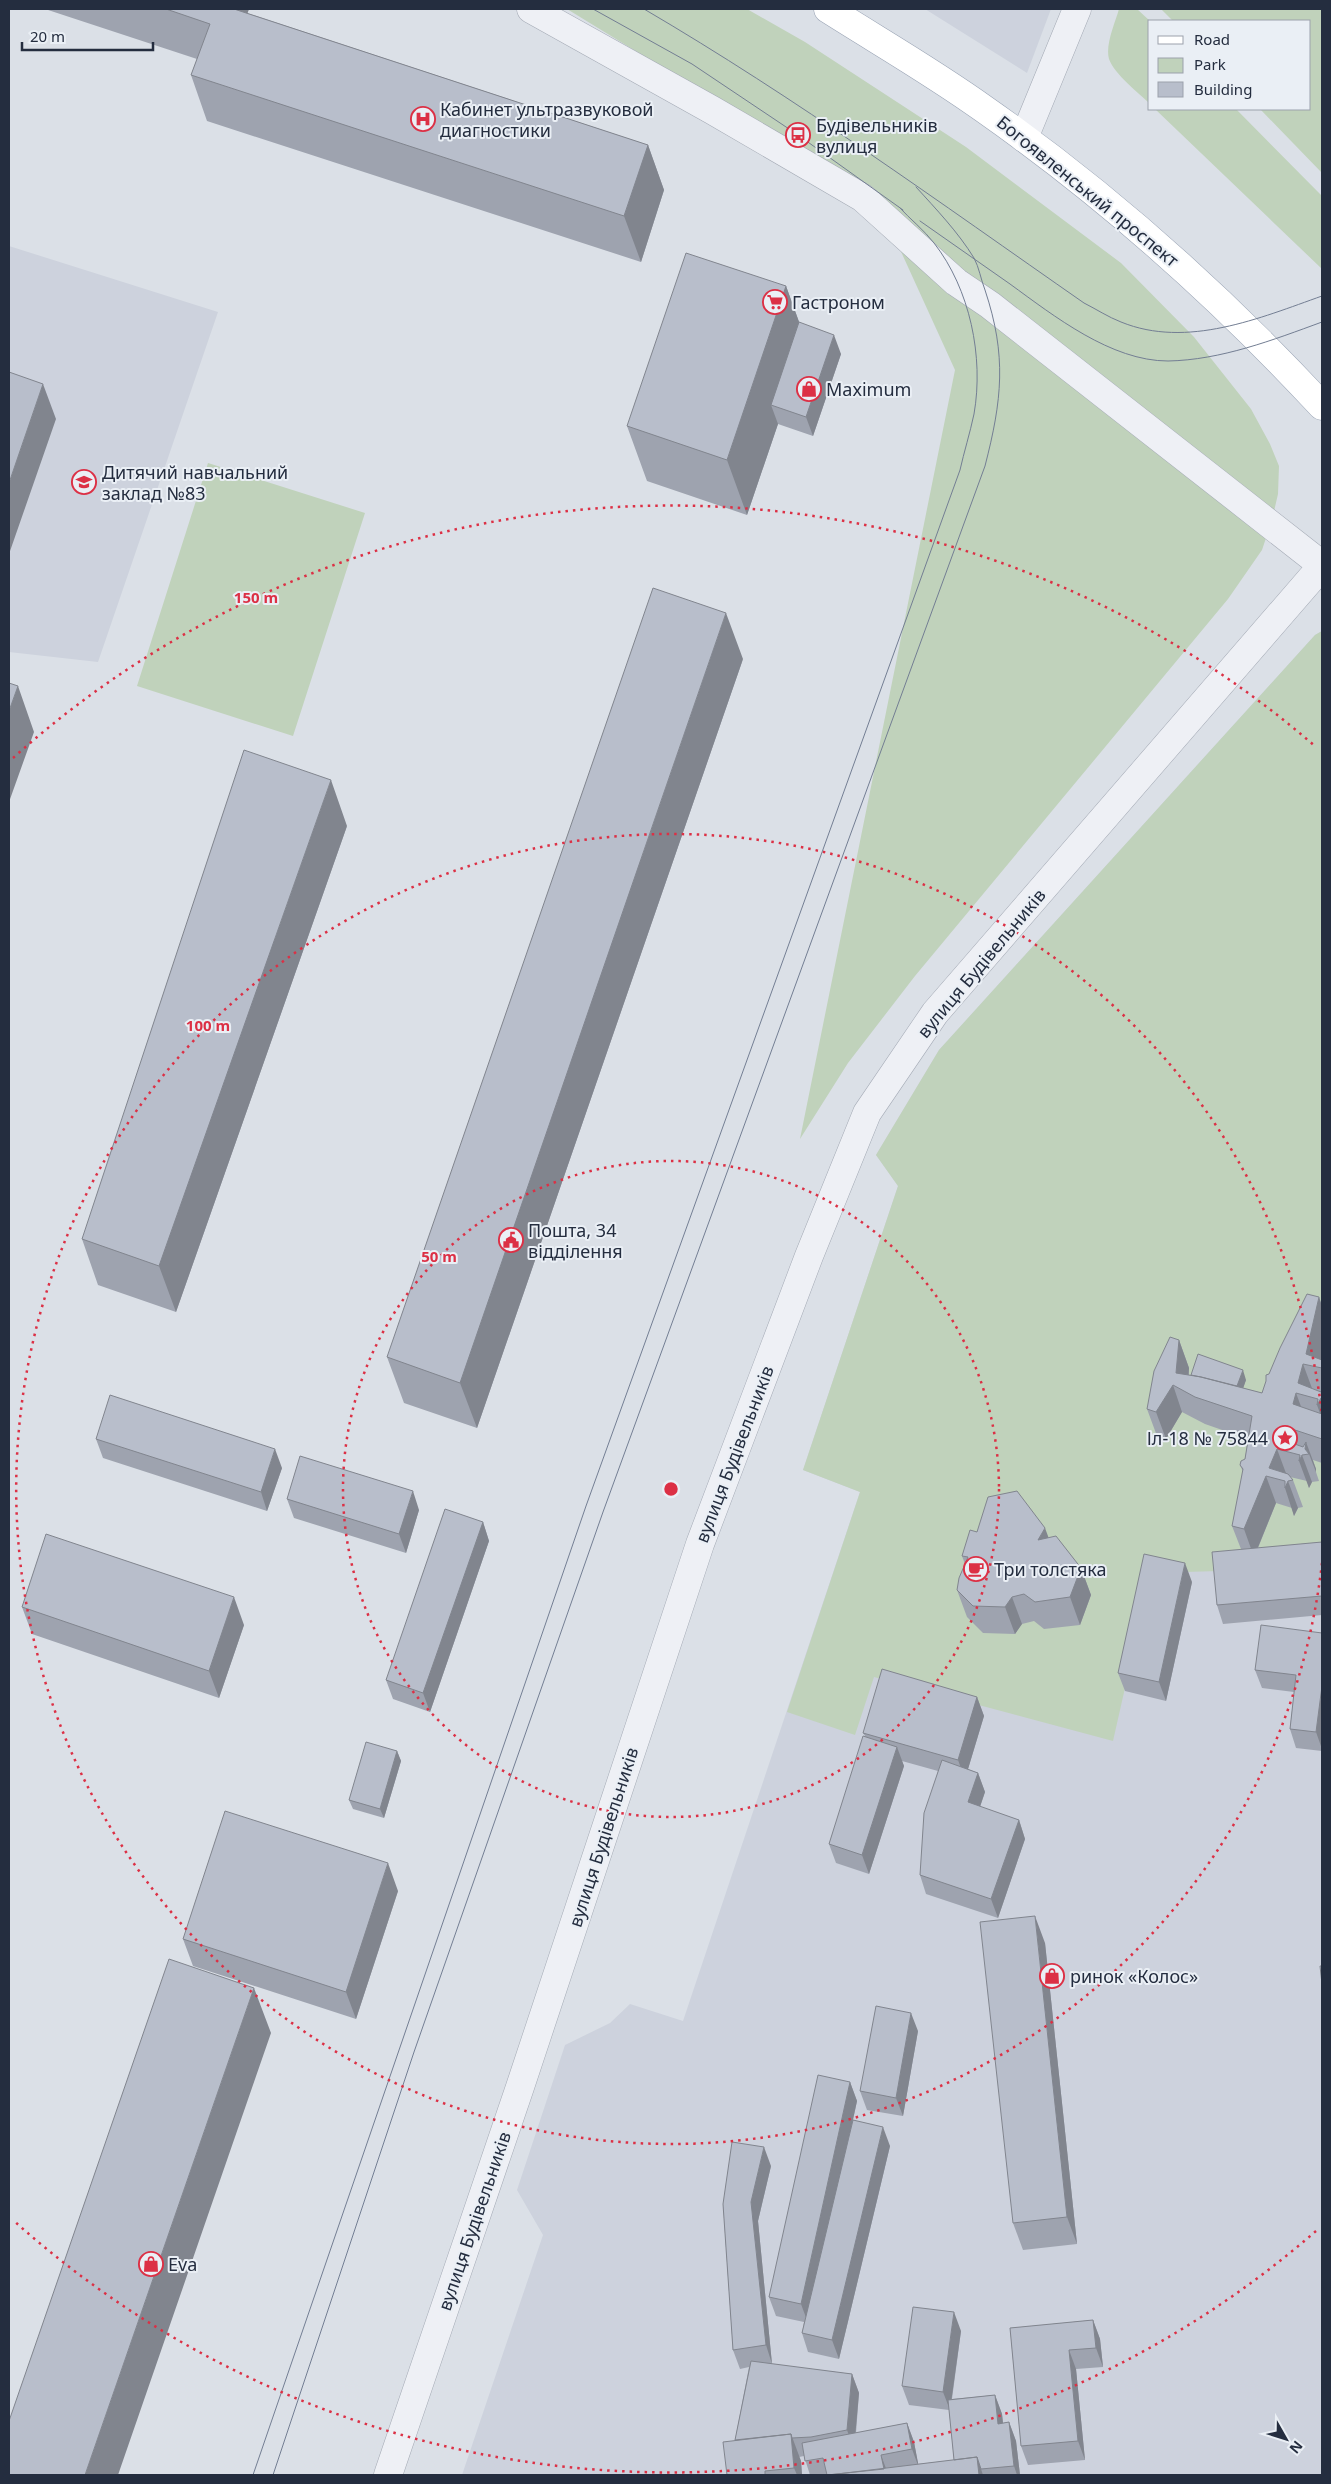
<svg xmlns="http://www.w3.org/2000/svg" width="1331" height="2484" font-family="'Noto Sans',sans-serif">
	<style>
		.built { fill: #cdd2dd }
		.green { fill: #c0d2bb }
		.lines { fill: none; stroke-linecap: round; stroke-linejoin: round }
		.minor-casing { stroke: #a4aab5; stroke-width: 29 }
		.major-casing { stroke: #99a3b4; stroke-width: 29 }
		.minor { stroke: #eef0f5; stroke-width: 28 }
		.major { stroke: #fff; stroke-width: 28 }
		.tram { stroke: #737e93; stroke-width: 1 }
		.wall { fill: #9ea3af }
		.shaded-wall { fill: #81858e }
		.building { fill: #b8becb; stroke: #81858e }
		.ring { fill: none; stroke: #dc3045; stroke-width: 2.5; stroke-dasharray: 2.5 5 }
		.labels { text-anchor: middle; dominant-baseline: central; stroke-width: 4; stroke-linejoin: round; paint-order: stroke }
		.poi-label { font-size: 18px; fill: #242d3f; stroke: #eaeff5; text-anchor: start }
		.street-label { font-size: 18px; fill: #242d3f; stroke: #eaeff5 }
		.centre { fill: #dc3045; stroke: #eaeff5; stroke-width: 2.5 }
		.ring-label { font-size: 15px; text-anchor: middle; font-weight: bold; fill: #dc3045; stroke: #eaeff5; stroke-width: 4; stroke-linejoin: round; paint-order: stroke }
	</style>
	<rect width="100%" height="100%" fill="#dbe0e7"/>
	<path class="built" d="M925,9h126l-24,64z
		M9,246l209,66 -120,350 -89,-10z
		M1322,631v1844h-860l81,-240 -26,-45 48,-145 45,-22 20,-19 53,17 177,-529 -57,-22 95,-284 -22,-31 63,-105 376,-415z"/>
	<path class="green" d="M567,9h180l58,33 161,105 155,116 73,74 57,72 19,35 9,22 -1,28 -6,26 -10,30 -34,49 -313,377 -67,87 -48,76 155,-769 -78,-171z
		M1119,9h18l13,12v83c-11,-11 -36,-30 -41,-45 -4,-14 6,-36 10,-50z
		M1161,9h161v164l-62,-64h50v-88h-137z
		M1155,109h81l86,87v73z
		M208,463l157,50 -72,223 -156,-50z
		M1322,631v930l-103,10 -68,2 -38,168 -239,-64 -19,58 -68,-23 73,-220 -57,-22 95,-284 -22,-31 63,-105 376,-415z"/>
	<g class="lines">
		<defs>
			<path id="minor" d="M531,9l181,101 151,88 93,84 34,23 332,260
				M1024,138l53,-129
				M388,2475l132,-388 180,-543 109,-288 58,-143 68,-100 387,-447"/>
			<path id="major" d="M828,9c52,33 106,64 156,100 124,87 235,186 338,297"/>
		</defs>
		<use href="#minor" class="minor-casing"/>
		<use href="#major" class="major-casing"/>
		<use href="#minor" class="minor"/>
		<use href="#major" class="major"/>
		<path class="tram" d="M593,9l99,55 106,71 105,75
			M644,9c152,89 295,193 440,294 12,6 24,14 37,19 66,27 139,-4 201,-26
			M920,221c30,21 60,42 90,63 44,32 101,77 158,77 53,-1 105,-21 154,-39
			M253,2475l333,-969 374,-1036c4,-18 10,-37 14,-56 10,-57 -4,-125 -40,-171 -10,-13 -24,-24 -35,-36
			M273,2475l141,-423 189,-540 382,-1046c17,-66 22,-110 0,-176 -4,-10 -6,-23 -11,-32 -16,-26 -38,-49 -58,-71"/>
	</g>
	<path class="wall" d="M45,9h204l-2,4 401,132 16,45 -23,72 -434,-141 -16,-46 6,-16z
		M786,286l13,36 42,32 -28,82 -35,-12 -31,91 -100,-34 -20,-55z
		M743,659l-266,769 -73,-25 -17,-46z
		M347,826l-171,486 -78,-27 -16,-46z
		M1319,1297l3,9v47l-1,7h1v103l-9,-3 3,9v3l3,9 -7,1 -3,6 -2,-7 -17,-4 3,3 10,27 -5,1 -4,8 -2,-8 -16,-5 -18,45 64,-6v73l-99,9 -6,-19 24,-56 -9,-23 11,-54 -3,-7 5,-6 3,-20 -43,-15 -23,-12 -16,27 -9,-3 -10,-27 32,-69 10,28v7l57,5 -3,8 19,5 7,-19z
		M96,1439l186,29 -15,43 -164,-53z
		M287,1499l132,11 -13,43 -112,-35z
		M483,1522l6,19 -59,171 -37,-13 -7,-19z
		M977,1532l71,6 33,30 10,27 -11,30 -36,4 -10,-8 -12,3 -7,10 -32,-1 -16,-16 -10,-27 8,-26 -3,-8z
		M1192,1582l-26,119 -41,-10 -7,-18z
		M22,1607l222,18 -25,73 -187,-64z
		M1322,1633v118l-26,-3 -6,-19 4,-37 -32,-4 -7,-18z
		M977,1697l7,19 -16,53 10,4 7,19 -5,15 39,13 6,19 -27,79 -72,-24 -6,-19 18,-104 -36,-10 2,5 -35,108 -33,-11 -7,-19 36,-108 -2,-3z
		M397,1751l4,10 -17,57 -31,-9 -4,-9z
		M398,1891l-42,128 -163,-53 -10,-27z
		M1045,1943l32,301 -54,6 -10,-27z
		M918,2031l-15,85 -36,-6 -7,-19z
		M850,2082l7,19 -4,19 37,26 -51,213 -31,-7 -6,-19 2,-11 -28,-6 -7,-19z
		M771,2166l-13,55 14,143 80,10 7,19 -3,40 51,-10 7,19 4,22 36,-4 -5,-50 -40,-5 -7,-19 59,-55 -9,68 43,-4 7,19 1,9 6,-1 7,19 4,34h-210l-6,-19 -5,1 2,4 1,14h-75l8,-35 14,-73 -9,2 -7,-19 -10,-146z
		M1093,2320l7,19 3,28 -27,2 9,91 -57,5 -7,-19 -11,-118z"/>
	<path class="shaded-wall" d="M220,9h29l-14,40z
		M648,145l16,45 -23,72 -17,-46z
		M786,286l20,55 -35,64 7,19 -31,91 -20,-55z
		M834,335l7,19 -28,82 -7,-19z
		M43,384l13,35 -47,135v-71z
		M726,613l17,46 -266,769 -17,-45z
		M18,686l16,46 -25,70v-91z
		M331,780l16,46 -171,486 -17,-46z
		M1319,1297l3,9v47l-3,15 -13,-14z
		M1179,1340l10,28 -2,24 -11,-19z
		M1303,1364l10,27 -15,-8z
		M1243,1370l3,10 -9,26 -4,-10z
		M1173,1385l9,27 -16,27 -10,-27z
		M1296,1393l10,27 -13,-16z
		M1321,1398l1,4v17l-5,-14z
		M1286,1427l10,26 -15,-14z
		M1306,1442l10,27v3l-7,-18 -4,-5z
		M275,1449l7,19 -15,43 -6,-19z
		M1277,1449l10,27 -18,-8z
		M1302,1455l10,27 -3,6 -10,-27z
		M1266,1476l10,27 -22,54 -10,-28z
		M1288,1481l10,27 -4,8 -9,-28z
		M413,1491l6,19 -13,43 -7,-19z
		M483,1522l6,19 -59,171 -7,-19z
		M1045,1528l10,27 -17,-15z
		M1185,1563l7,19 -26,119 -7,-19z
		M1081,1568l10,27 -11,30 -10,-28z
		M234,1597l10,28 -25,73 -10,-27z
		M1012,1597l10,27 -7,10 -10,-27z
		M1322,1686v63l-6,-17z
		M977,1697l7,19 -19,63 -7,-19z
		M897,1747l7,19 -35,108 -7,-19z
		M397,1751l4,10 -17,57 -4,-9z
		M978,1773l7,19 -10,29 -7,-19z
		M1019,1820l6,19 -27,79 -7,-19z
		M388,1863l10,28 -42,128 -10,-27z
		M1035,1916l10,27 32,301 -10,-27z
		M254,1988l17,45 -153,442h-33z
		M911,2013l7,18 -15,85 -7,-18z
		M850,2082l7,19 -49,222 -7,-19z
		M883,2127l7,19 -51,213 -7,-19z
		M764,2147l7,19 -13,55 14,143 -6,-19 -15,-143z
		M954,2312l7,19 -11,79 -7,-18z
		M1093,2320l7,19 3,28 -7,-19z
		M1069,2350l7,19 9,91 -7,-19z
		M852,2374l7,19 -5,56 -7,-19z
		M995,2395l7,19 3,29 -7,-19z
		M1009,2422l7,19 4,34h-3l-3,-9z
		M907,2423l7,19 5,26 -7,-19z
		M791,2434l10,27 1,14h-5l-3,-7z
		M881,2455l7,19 -3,1z
		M977,2457l6,18h-4z"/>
	<path class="building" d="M166,9h68l414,136 -24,71 -433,-141 19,-51z
		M686,253l100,33 -59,174 -100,-34z
		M799,322l35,13 -28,82 -35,-12z
		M9,372l34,12 -34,99z
		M653,588l73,25 -266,770 -73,-26z
		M9,683l9,3 -9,25z
		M244,750l87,30 -172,486 -77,-27z
		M1307,1294l12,3 -13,57 16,6v8l-19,-4 -5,19 23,9 1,-3v9h-1l-4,7 1,-6 -22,-6 -3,11 29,10v25l-36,-12 -5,12 22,8 3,-5 -1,7 4,5 -7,1 -3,6 1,-6 -23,-6 -8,19 19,6 5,6 -5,1 -3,7v-7l-19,-5 -22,53 -12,-3 11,-57 -3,-4 1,-4 4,-2 7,-43 -57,-19 -22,-12 -17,27 -9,-3 7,-38 16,-34 9,3 -3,33 25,4 61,16 4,-12v-6l3,-1 11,-26z
		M1198,1354l45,16 -6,16 -36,-9 -10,-2z
		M110,1395l165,54 -14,43 -165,-53z
		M300,1456l113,35 -14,43 -112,-35z
		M1017,1491l28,37 -7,12 18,-4 25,32 -11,29 -35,5 -11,-8 -12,3 -7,10 -32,-1 -16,-16 2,-12 9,-21 -6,-1 8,-26 7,2 11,-35z
		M445,1509l38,13 -60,171 -37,-13z
		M46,1534l188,63 -25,74 -187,-64z
		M1322,1542v54l-105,9 -5,-53z
		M1144,1554l41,9 -26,119 -41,-9z
		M1261,1625l61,8v53l-6,46 -26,-3 6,-54 -41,-5z
		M882,1669l95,28 -19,63 -95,-27z
		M863,1736l34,11 -35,108 -33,-11z
		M366,1742l31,9 -17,58 -31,-9z
		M942,1760l36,13 -10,29 51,18 -28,79 -71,-24 4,-62z
		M225,1811l163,52 -42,129 -163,-53z
		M1035,1916l32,301 -54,6 -33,-301z
		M169,1959l85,29 -169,487h-76v-54z
		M1320,1966h2v18z
		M876,2006l35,7 -15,85 -36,-7z
		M818,2075l32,7 -49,222 -32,-7z
		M853,2120l30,7 -51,213 -30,-7z
		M732,2142l32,5 -13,55 15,143 -33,5 -10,-146z
		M913,2307l41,5 -11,80 -41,-6z
		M1093,2320l3,28 -27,2 9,91 -57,5 -11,-118z
		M751,2361l101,13 -5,56 -36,7 -19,1 -1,-4 -56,6z
		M995,2395l3,29 11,-2 5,44 -33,3 -4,-12 -23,3 -6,-60z
		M907,2423l5,26 -31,6 3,14 -57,6 -4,-17 -18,3 -3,-18z
		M791,2434l3,34 -29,3v4h-38l-4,-33z
		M977,2457l2,18h-150z"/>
	<g class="ring">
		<circle cx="671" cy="1489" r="328"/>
		<path d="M1322 1563A655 655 0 1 1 1322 1415"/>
		<path d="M1316 2231A983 983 0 0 1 13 2220M13 758A983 983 0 0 1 1316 747"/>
	</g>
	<defs>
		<symbol id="hospital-ring" viewBox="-11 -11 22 22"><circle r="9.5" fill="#eaeff5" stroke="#dc3045" stroke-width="1.5"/><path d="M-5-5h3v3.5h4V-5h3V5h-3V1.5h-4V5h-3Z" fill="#dc3045"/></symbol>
		<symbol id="bus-ring" viewBox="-11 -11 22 22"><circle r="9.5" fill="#eaeff5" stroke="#dc3045" stroke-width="1.5"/><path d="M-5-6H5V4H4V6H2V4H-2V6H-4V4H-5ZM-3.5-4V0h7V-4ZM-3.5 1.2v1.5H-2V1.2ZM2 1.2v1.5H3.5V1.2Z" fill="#dc3045"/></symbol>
		<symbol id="supermarket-ring" viewBox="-11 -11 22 22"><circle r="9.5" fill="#eaeff5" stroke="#dc3045" stroke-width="1.5"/><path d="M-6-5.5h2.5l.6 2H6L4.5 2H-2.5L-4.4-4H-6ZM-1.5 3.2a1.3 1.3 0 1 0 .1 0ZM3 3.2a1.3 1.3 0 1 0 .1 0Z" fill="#dc3045"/></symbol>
		<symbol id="shop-ring" viewBox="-11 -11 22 22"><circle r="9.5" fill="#eaeff5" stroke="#dc3045" stroke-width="1.5"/><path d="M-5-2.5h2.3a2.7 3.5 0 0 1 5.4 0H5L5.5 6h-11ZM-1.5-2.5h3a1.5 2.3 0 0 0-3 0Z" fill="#dc3045"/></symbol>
		<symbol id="school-ring" viewBox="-11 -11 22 22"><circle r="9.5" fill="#eaeff5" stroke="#dc3045" stroke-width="1.5"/><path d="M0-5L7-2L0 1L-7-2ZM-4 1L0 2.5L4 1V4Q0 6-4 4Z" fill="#dc3045"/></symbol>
		<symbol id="civic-ring" viewBox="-11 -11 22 22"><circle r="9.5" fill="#eaeff5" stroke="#dc3045" stroke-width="1.5"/><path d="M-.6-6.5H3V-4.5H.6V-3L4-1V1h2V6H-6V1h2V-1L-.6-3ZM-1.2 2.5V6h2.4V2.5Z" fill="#dc3045"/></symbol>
		<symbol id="sight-ring" viewBox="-11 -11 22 22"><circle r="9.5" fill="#eaeff5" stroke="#dc3045" stroke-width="1.5"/><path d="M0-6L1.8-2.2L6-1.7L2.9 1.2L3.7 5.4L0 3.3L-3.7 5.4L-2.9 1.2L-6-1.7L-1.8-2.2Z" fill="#dc3045"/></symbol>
		<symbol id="cafe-ring" viewBox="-11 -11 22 22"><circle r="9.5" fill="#eaeff5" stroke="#dc3045" stroke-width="1.5"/><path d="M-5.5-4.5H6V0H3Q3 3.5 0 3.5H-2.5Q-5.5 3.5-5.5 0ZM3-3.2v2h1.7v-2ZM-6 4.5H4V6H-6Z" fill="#dc3045"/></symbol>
	</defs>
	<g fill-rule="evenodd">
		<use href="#hospital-ring" x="409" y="105" width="28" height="28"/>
		<use href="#bus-ring" x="784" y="121" width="28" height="28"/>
		<use href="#supermarket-ring" x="761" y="288" width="28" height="28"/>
		<use href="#shop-ring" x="795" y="375" width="28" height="28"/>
		<use href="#school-ring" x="70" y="468" width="28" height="28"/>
		<use href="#civic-ring" x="497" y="1226" width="28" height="28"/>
		<use href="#sight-ring" x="1271" y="1424" width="28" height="28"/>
		<use href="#cafe-ring" x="962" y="1555" width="28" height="28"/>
		<use href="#shop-ring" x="1038" y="1962" width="28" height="28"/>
		<use href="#shop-ring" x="137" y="2250" width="28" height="28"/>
	</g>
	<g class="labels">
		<g class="poi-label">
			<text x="440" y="109">Кабинет ультразвуковой<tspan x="440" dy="21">диагностики</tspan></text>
			<text x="816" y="125">Будівельників<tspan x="816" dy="21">вулиця</tspan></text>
			<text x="792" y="302">Гастроном</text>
			<text x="826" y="389">Maximum</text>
			<text x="102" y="472">Дитячий навчальний<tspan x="102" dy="21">заклад №83</tspan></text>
			<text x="528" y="1230">Пошта, 34<tspan x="528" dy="21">відділення</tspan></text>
			<text x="1268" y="1438" text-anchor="end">Іл-18 № 75844</text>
			<text x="994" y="1569">Три толстяка</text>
			<text x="1070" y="1976">ринок «Колос»</text>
			<text x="168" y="2264">Eva</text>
		</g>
		<g class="street-label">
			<text transform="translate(1088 191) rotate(39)">Богоявленський проспект</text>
			<text transform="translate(981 963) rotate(-50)">вулиця Будівельників</text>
			<text transform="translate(734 1454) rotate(-69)">вулиця Будівельників</text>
			<text transform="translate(603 1837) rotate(-72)">вулиця Будівельників</text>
			<text transform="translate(474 2221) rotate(-71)">вулиця Будівельників</text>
		</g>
	</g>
	<circle cx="671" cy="1489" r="8" class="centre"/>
	<g class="ring-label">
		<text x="256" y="603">150 m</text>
		<text x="208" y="1031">100 m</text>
		<text x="439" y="1262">50 m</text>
	</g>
	<rect width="1331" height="2484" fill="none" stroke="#242d3f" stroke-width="20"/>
	<rect x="1148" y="20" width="162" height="90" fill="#eaeff5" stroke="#9ba1ac"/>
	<rect x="1158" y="36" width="25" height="8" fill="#ffffff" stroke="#9ba1ac"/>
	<text x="1194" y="45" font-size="15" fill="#242d3f">Road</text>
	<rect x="1158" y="58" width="25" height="15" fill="#c0d2bb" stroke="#9ba1ac"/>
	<text x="1194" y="70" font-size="15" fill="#242d3f">Park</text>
	<rect x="1158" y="82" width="25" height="15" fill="#b8becb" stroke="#9ba1ac"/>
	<text x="1194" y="95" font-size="15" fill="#242d3f">Building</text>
	<g transform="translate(1286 2439) rotate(129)" stroke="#eaeff5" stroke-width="4" paint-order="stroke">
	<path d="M0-4L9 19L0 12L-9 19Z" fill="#242d3f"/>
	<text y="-8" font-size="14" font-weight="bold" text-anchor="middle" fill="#242d3f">N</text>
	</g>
	<path d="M22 42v8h131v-8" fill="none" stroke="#242d3f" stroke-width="2.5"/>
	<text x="30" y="42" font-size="15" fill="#242d3f" stroke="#eaeff5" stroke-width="4" paint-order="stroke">20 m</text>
</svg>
